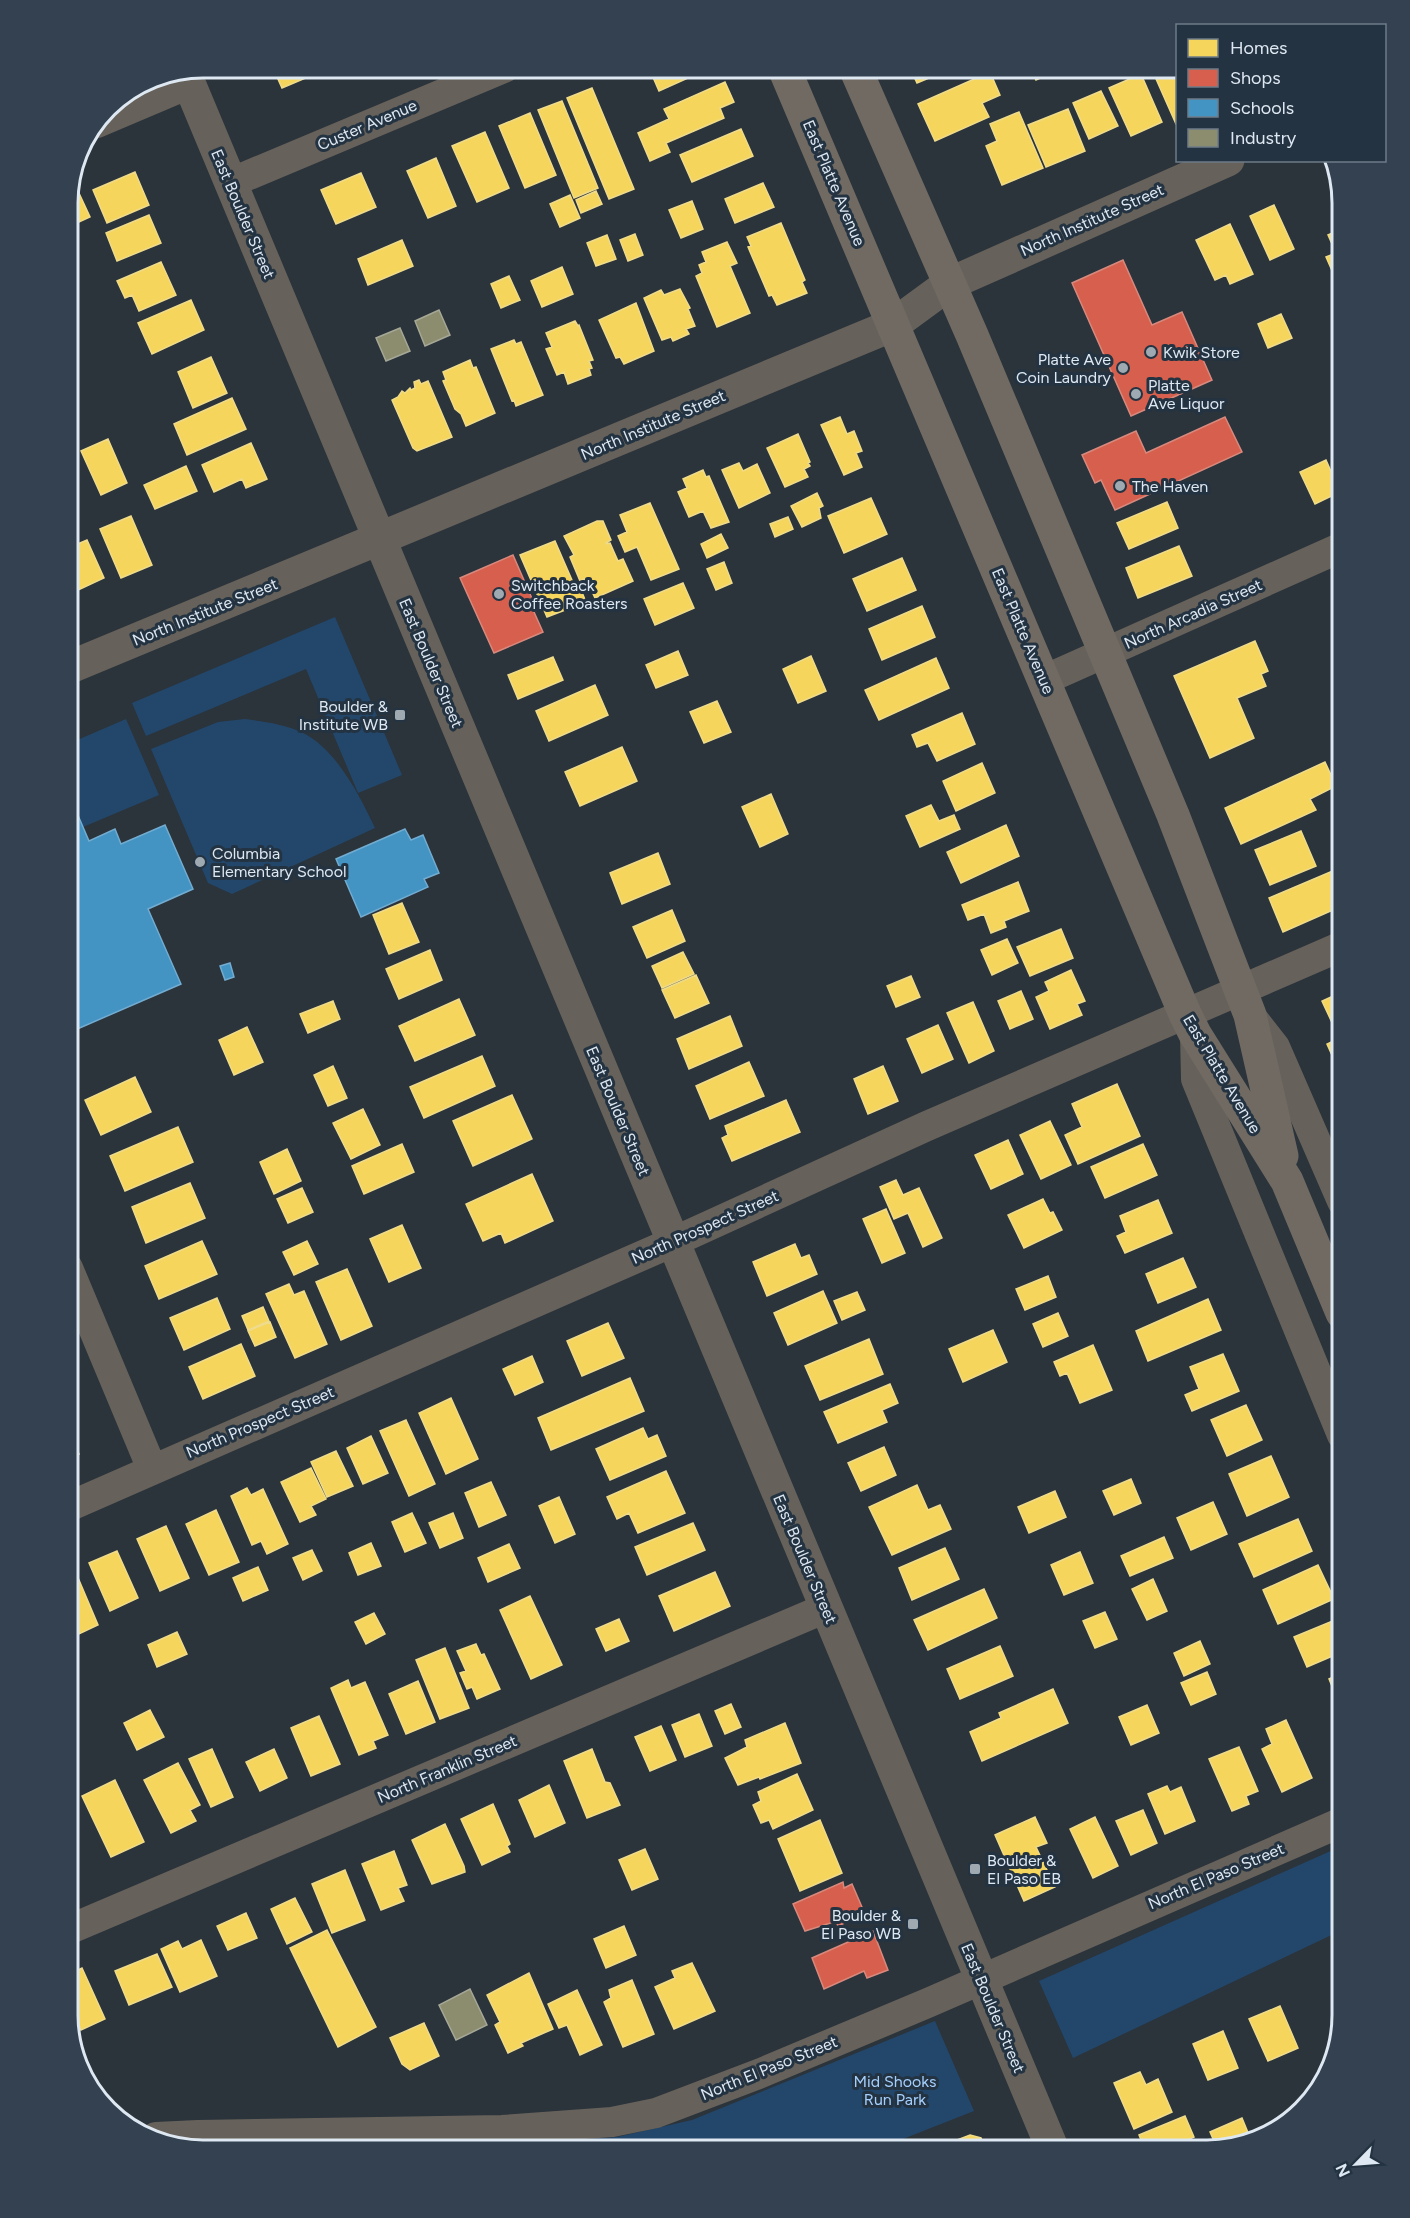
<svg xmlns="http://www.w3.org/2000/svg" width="1410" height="2218" font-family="Figtree,sans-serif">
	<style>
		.green { fill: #23476b }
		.homes { fill: #f6d55c; stroke: #efdb89; stroke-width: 1.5 }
		.shops { fill: #d6604d; stroke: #d8897e; stroke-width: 1.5 }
		.schools { fill: #4393c3; stroke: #72acd1; stroke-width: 1.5 }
		.industry { fill: #8c8c6e; stroke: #a5a896; stroke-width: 1.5 }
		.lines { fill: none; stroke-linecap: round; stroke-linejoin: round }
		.minor { stroke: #66625b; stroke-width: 30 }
		.tertiary { stroke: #66625b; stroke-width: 33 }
		.primary { stroke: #706a63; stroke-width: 33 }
		.poi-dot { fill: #9fa9b2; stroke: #243342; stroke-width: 2 }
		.labels { text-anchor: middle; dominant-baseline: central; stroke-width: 6; stroke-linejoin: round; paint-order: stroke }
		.street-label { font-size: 16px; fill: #dee8f2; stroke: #243342 }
		.poi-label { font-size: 16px; fill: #dee8f2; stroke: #243342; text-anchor: start }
		.park-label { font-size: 16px; fill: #a4cffd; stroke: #243342 }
		.rim { fill: none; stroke: #dee8f2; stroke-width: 3 }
	</style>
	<rect width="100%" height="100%" fill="#2b333b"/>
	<path class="green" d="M335,617l67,158 -44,18 -52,-124 -160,67 -14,-33z
		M126,719l33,76 -76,32 -15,-35v-48z
		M245,719c20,3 39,5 58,14 33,16 57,63 72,95l-143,66 -24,-11 -57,-134 67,-27z
		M1342,1846v84l-269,128 -34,-77z
		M935,2021l39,90 -99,39h-500l104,-4 138,-9 75,-17z"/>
	<path class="homes" d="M273,68h56l-47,20z
		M649,68h58l1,1 -49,22z
		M910,68h43l-36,15z
		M1030,68h32l-26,12z
		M1178,69v54l-2,1 -20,-45z
		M990,72l10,23 -18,8 7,14 -54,24 -17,-37z
		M1141,74l21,48 -31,14 -22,-48z
		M725,82l9,20 -14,6 4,10 -58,25 4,9 -20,9 -12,-28 31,-14 -5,-10z
		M592,88l42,101 -25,10 -42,-101z
		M1101,91l17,35 -29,13 -16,-36z
		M562,101l36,87 -24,10 -36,-88z
		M1068,109l17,42 -39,16 -18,-42z
		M1019,112l24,56 -41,17 -16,-39 11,-5 -7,-17z
		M530,113l26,62 -31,13 -26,-62z
		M741,129l12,27 -61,26 -12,-27z
		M485,132l24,56 -32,14 -25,-56z
		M436,158l20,48 -28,12 -21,-47z
		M135,172l14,33 -42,18 -14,-33z
		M361,173l15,34 -40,17 -15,-34z
		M763,183l11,24 -39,16 -10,-24z
		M78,191l12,26 -22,10v-31z
		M596,191l6,13 -21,9 -5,-13z
		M570,195l10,23 -20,9 -10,-23z
		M692,201l11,28 -22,9 -12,-28z
		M1274,205l20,44 -24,11 -20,-44z
		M149,215l12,28 -44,18 -11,-28z
		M781,223l24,57 -3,2 5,11 -30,12 -5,-10 -3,1 -21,-49 3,-1 -4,-9z
		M1230,224l23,50 -23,10 -4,-9 -11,5 -19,-40z
		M1342,229v62h-1l-15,-34 10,-4 -8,-18z
		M635,234l8,21 -15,6 -8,-21z
		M607,235l9,24 -20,7 -9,-23z
		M402,240l11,26 -45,19 -10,-26z
		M727,242l10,21 -7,3 20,47 -33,14 -21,-51 6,-3 -3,-8 7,-3 -4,-10z
		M161,262l15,33 -37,16 -7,-16 -7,3 -8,-17z
		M562,267l11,27 -31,13 -11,-26z
		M509,276l11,24 -19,8 -10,-24z
		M680,289l10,19 -2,1 7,17 -9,3 3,5 -16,7 -2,-4 -9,3 -18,-42 17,-8 3,5z
		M191,300l13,30 -52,24 -14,-31z
		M636,303l18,48 -30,13 -4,-7 -4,1 -17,-38z
		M1281,314l11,24 -24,10 -10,-24z
		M575,321l3,5 1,-1 14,35 -4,1 3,7 -3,1 2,6 -23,9 -4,-12 -7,3 -11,-26 6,-2 -6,-14z
		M514,340l2,4 5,-2 22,53 -27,11 -2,-6 -2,1 -21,-52z
		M211,357l16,36 -34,15 -15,-36z
		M470,360l3,8 3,-1 19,46 -29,13 -5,-12 -6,-5 -12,-28 3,-1 -3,-8z
		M419,380l2,4 7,-3 24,56 -35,14 -4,-3 -21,-48 6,-3 4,-6 3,2 5,-5 1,2 4,-2 -1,-6z
		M232,398l14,31 -59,26 -13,-31z
		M840,417l7,17 7,-3 8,20 -6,2 6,14 -18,8 -23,-50z
		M798,434l12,28 -2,1 2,3 -6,3 4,8 -23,10 -18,-39z
		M108,439l19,44 -26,12 -20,-44z
		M251,443l16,36 -21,9 -4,-9 -28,13 -12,-27z
		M1326,460l14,32 -25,12 -15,-32z
		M739,463l4,8 14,-7 13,29 -31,15 -17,-38z
		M186,466l11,25 -42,18 -11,-24z
		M703,470l3,7 3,-1 20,46 -18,6 -8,-17 -14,6 -11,-25 9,-4 -4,-9z
		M817,493l6,13 -4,2 2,10 -19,9 -11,-21z
		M871,498l16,36 -43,19 -16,-37z
		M1167,502l11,26 -49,21 -12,-26z
		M650,503l29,66 -28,11 -14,-33 -12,5 -7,-16 9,-4 -7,-17z
		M131,516l21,49 -31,13 -21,-49z
		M788,517l5,12 -18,8 -5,-13z
		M597,521h6l8,19 -5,3 1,1 3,-1 8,18 5,-2 10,22 -38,17 -7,-15 -4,-4 -4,2 -10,-24 4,-2 -10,-19z
		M721,534l7,14 -21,10 -6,-14z
		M87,540l17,38 -28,13 -8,-19v-24z
		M555,541l20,46 4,-2 7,17 -39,15 -27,-62z
		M1179,546l13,30 -54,22 -12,-30z
		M902,558l14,32 -49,21 -14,-32z
		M724,562l8,21 -16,7 -9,-21z
		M683,583l11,25 -39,17 -11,-26z
		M922,606l13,31 -53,23 -13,-31z
		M1255,641l13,30 -7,3 5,12 -29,12 17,40 -44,20 -36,-82z
		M678,651l10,24 -32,13 -10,-23z
		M811,656l15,35 -28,12 -15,-34z
		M553,657l10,23 -45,19 -10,-24z
		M936,658l13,30 -70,32 -14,-30z
		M595,685l13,30 -59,26 -13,-30z
		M717,701l14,31 -27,11 -14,-31z
		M962,713l13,31 -38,17 -9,-18 -11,4 -5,-12z
		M622,747l15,34 -57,25 -15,-34z
		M1325,762l11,24 -26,13 6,11 -75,34 -16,-36z
		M982,763l13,30 -39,18 -13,-30z
		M771,794l17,40 -28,13 -18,-40z
		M931,805l8,16 15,-6 6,14 -40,18 -14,-31z
		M1006,825l13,31 -58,27 -14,-31z
		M1301,831l15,35 -46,19 -15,-35z
		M658,853l12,31 -48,20 -12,-31z
		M1335,870l7,17v19l-59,26 -14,-34z
		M1018,882l11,29 -25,10 2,6 -15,6 -7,-19 -16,6 -6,-15z
		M402,903l17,39 -30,12 -16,-39z
		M672,910l13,31 -38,17 -14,-31z
		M1061,929l12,29 -43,18 -13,-29z
		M1007,939l11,24 -26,12 -11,-25z
		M430,950l12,30 -43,19 -13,-30z
		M683,952l11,22 -32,14 -10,-22z
		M1071,970l14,31 -8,3 5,11 -32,14 -14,-32 13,-6 -4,-9z
		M696,975l13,28 -34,15 -13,-28z
		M911,976l9,21 -24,10 -9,-21z
		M1021,991l12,28 -23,10 -12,-28z
		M1342,992v34l-7,3 -13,-28z
		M459,999l16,36 -60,26 -16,-35z
		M333,1001l7,18 -32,14 -8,-19z
		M973,1002l21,49 -25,12 -22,-50z
		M730,1016l12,30 -53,23 -12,-30z
		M938,1025l15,34 -31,14 -15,-34z
		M247,1027l16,35 -29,13 -15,-35z
		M1342,1037v34l-2,2 -13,-29z
		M482,1056l13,30 -71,32 -14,-31z
		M749,1062l15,34 -54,23 -14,-33z
		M333,1066l14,32 -19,8 -14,-31z
		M883,1066l15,35 -30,13 -14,-35z
		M135,1077l16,35 -50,23 -16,-35z
		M1117,1084l23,52 -62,28 -13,-29 17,-8 -10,-23z
		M512,1095l20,44 -59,27 -20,-45z
		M786,1100l14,32 -68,29 -10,-23 6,-3 -3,-9z
		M363,1109l17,36 -29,14 -18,-36z
		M1050,1121l21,44 -30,14 -21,-44z
		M178,1127l15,35 -68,29 -15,-35z
		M1008,1140l15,34 -32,15 -16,-34z
		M402,1144l12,28 -50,22 -12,-28z
		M1143,1144l14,31 -52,23 -14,-31z
		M287,1149l14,32 -27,13 -14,-32z
		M532,1174l21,47 -48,22 -4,-10 -18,8 -17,-37z
		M896,1180l7,15 16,-7 23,50 -19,9 -15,-34 -14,6 -14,-32z
		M190,1183l15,35 -59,25 -14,-36z
		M302,1188l11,24 -25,11 -11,-24z
		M1043,1199l7,14 3,-1 9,18 -38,18 -16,-33z
		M1158,1200l14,33 -47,20 -8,-17 9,-4 -6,-16z
		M886,1209l19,44 -23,10 -19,-44z
		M402,1225l19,43 -32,14 -19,-43z
		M202,1241l15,33 -58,25 -14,-33z
		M307,1241l11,23 -24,11 -11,-23z
		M795,1244l6,14 8,-3 8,19 -50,22 -14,-34z
		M1183,1258l13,29 -38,16 -12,-29z
		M347,1269l25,57 -31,14 -25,-58z
		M1048,1276l8,21 -31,13 -9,-21z
		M289,1284l5,11 10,-4 23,53 -32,14 -29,-64z
		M823,1291l14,32 -49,22 -14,-32z
		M857,1292l8,18 -23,10 -8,-19z
		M217,1298l13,31 -46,21 -14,-32z
		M1208,1299l13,31 -73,31 -12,-30z
		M263,1307l6,14 -21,9 -6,-14z
		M1058,1313l10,23 -25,11 -10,-23z
		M270,1322l6,15 -21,9 -7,-15z
		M608,1323l16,35 -42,18 -15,-35z
		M993,1330l14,32 -44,20 -14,-33z
		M869,1339l14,35 -63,26 -15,-34z
		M241,1344l14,32 -52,23 -14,-32z
		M1093,1345l19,45 -32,13 -13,-30 -7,3 -6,-14z
		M1223,1354l16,37 -47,20 -7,-16 14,-6 -9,-22z
		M532,1356l11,26 -28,13 -12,-26z
		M630,1378l14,33 -93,39 -13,-32z
		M890,1384l8,19 -16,7 5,12 -49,21 -14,-31z
		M451,1398l27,61 -32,15 -27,-61z
		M1246,1405l16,35 -35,16 -16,-36z
		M406,1420l29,64 -26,12 -29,-65z
		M68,1427l11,27 -11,5z
		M643,1428l5,11 9,-4 9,21 -56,24 -14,-31z
		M371,1436l17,37 -25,11 -16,-36z
		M884,1447l12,28 -35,16 -13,-28z
		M336,1451l17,35 -26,11 -16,-35z
		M1271,1456l18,41 -42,19 -18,-42z
		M311,1468l15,31 -15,7 5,9 -16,7 -19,-40z
		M666,1471l19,42 -47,20 -9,-20 -12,6 -10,-22z
		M1131,1479l10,24 -27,12 -11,-24z
		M491,1482l15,33 -27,12 -14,-34z
		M917,1485l11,25 12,-5 11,24 -59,26 -23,-48z
		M247,1488l4,7 12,-6 25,55 -21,10 -6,-13 -9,4 -21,-49z
		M1055,1491l11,26 -37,16 -11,-26z
		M559,1497l16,37 -20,9 -16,-37z
		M1213,1502l14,32 -36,16 -14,-32z
		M216,1510l23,52 -30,13 -23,-51z
		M412,1513l14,30 -21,9 -13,-30z
		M453,1513l10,25 -23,10 -11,-25z
		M1298,1519l14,32 -58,26 -15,-33z
		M693,1523l12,27 -58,25 -12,-28z
		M166,1526l23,52 -29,13 -23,-52z
		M1164,1537l9,21 -43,18 -9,-20z
		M371,1543l10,23 -23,9 -9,-22z
		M509,1544l11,24 -32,14 -10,-24z
		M945,1548l14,31 -47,21 -13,-32z
		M312,1550l10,21 -19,9 -10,-22z
		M117,1551l21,47 -28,13 -21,-48z
		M1080,1552l13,31 -29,12 -13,-30z
		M1318,1565l16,34 -56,25 -15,-34z
		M258,1567l10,23 -25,11 -10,-23z
		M715,1572l15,34 -56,25 -15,-35z
		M76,1573l22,52 -30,14v-62z
		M1153,1579l14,32 -20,9 -15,-31z
		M984,1589l13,29 -69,32 -14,-30z
		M530,1596l32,69 -31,14 -31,-69z
		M1105,1612l12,27 -22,9 -12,-27z
		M374,1613l11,21 -19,10 -11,-22z
		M1342,1617v35l-35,15 -13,-30z
		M619,1619l10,22 -23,10 -10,-22z
		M177,1632l10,22 -30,13 -9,-22z
		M1200,1641l10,23 -26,12 -10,-23z
		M476,1644l5,11 3,-1 16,35 -23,10 -5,-12 -5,2 -7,-16 6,-2 -9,-20z
		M1000,1646l13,30 -53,23 -13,-30z
		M445,1648l24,60 -29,11 -24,-59z
		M1207,1672l9,22 -25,11 -10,-22z
		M1342,1673v38l-13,-32z
		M348,1680l3,8 14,-6 23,53 -15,6 3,7 -17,7 -28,-67z
		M418,1681l17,41 -29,12 -17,-40z
		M1053,1689l15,34 -86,38 -12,-29 31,-14 -2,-5z
		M731,1704l10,23 -16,7 -10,-23z
		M1147,1705l12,28 -28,12 -12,-28z
		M150,1710l14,27 -27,13 -13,-27z
		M699,1714l13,32 -27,11 -13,-32z
		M319,1716l21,48 -29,12 -20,-48z
		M1286,1720l26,58 -30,14 -20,-43 10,-5 -6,-15z
		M785,1723l16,40 -41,16 -1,-2 -21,8 -13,-27 22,-11 -2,-7z
		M661,1726l15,34 -26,11 -15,-34z
		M1239,1747l19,44 -12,5 3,8 -17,7 -23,-52z
		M212,1749l21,48 -22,10 -22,-48z
		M274,1749l13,29 -27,13 -14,-29z
		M592,1749l13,33 5,1 10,22 -33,13 -23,-57z
		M178,1763l22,42 -10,5 6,11 -25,12 -27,-53z
		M797,1774l16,36 -40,19 -4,-9 -8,3 -8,-18 8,-4 -3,-9z
		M115,1780l29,62 -33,15 -29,-61z
		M549,1785l16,38 -30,14 -16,-37z
		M1167,1786l3,6 11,-5 14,34 -30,13 -17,-40z
		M493,1804l17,40 -3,2 3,6 -28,13 -21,-46z
		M1143,1810l14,33 -26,12 -15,-34z
		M1035,1817l12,26 -11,4 19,40 -31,14 -29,-66z
		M1095,1817l23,49 -25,12 -23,-49z
		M820,1820l22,53 -42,18 -22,-52z
		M445,1824l19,42 1,6 -33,12 -20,-44z
		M645,1849l13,30 -26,11 -13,-30z
		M394,1851l13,34 -9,3 6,13 -23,9 -19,-46z
		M345,1870l20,50 -33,13 -20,-49z
		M295,1898l17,34 -25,12 -16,-35z
		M246,1913l11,25 -29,12 -11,-24z
		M624,1926l12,29 -30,13 -12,-29z
		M327,1930l49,97 -38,20 -48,-99z
		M201,1940l16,36 -37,16 -19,-43 17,-8 4,8z
		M157,1954l15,33 -43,18 -14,-34z
		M692,1963l23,48 -41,18 -19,-42 20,-9 -3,-7z
		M82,1968l23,51 -24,11 -13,-29v-26z
		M529,1973l24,56 -32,14 2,3 -15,7 -13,-28 5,-3 -13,-27z
		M632,1980l22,54 -31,13 -19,-45 7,-4 -2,-8z
		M577,1990l25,55 -22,10 -13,-30 -8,3 -11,-24z
		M1280,2006l18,42 -30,13 -19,-42z
		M424,2023l15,33 -29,14 -8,-6 -12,-26z
		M1223,2031l15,37 -30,12 -15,-36z
		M1140,2072l6,13 12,-6 14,33 -38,17 -20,-46z
		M1185,2116l9,21 -31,13h-18l-6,-15z
		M1242,2118l9,22 -34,8 -7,-16z
		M970,2135l11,3 5,12h-55z"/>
	<path class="shops" d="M1123,260l29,65 30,-13 30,68 -81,36 -59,-133z
		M1225,417l17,35 -127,58 -14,-30 -6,3 -13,-28 54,-24 10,22z
		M513,555l24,55 -3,2 9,20 -49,21 -34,-75z
		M843,1882l1,6 8,-4 13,30 -27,12 -3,-7 -1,3 -29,9 -12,-27z
		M873,1931l15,39 -21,8 -3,-7 -40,18 -12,-31z"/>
	<path class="schools" d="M68,792l21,49 26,-12 6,15 44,-19 28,64 -45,20 33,75 -113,49z
		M405,829l6,11 12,-5 16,38 -15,6 4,8 -67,30 -25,-58z
		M230,963l4,14 -9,3 -5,-14z"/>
	<path class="industry" d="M439,310l11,25 -25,11 -10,-25z
		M400,328l10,23 -24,10 -10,-23z
		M470,1989l17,36 -31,15 -17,-35z"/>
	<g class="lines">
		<path class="minor" d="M97,123l92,-39
			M230,183l274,-115
			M1044,680l298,-133
			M1250,1015l25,32 67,154
			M1195,1034l1,45 146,356
			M68,1268l84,201
			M68,1507l605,-265 254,-116 415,-180
			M68,1930l758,-322
			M156,2137l42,-2 304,-5 110,-8 44,-9 105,-40 169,-71 412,-180"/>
		<path class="tertiary" d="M184,71l869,2079
			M68,668l825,-343 56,-41 279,-124"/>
		<path class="primary" d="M784,68l401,946 10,20 92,147 55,132
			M855,68l117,267 201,480 77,200 32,141"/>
	</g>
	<g class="poi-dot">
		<circle cx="1151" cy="352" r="6"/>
		<circle cx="1123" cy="368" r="6"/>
		<circle cx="1136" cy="394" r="6"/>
		<circle cx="1120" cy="486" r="6"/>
		<circle cx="499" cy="594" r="6"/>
		<rect x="394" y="709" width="12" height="12" rx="3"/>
		<circle cx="200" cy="862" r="6"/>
		<rect x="969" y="1863" width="12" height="12" rx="3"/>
		<rect x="907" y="1918" width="12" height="12" rx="3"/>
	</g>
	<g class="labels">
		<g class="street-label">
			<text transform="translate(367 125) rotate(-23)">Custer Avenue</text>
			<text transform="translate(834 183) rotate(67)">East Platte Avenue</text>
			<text transform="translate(243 214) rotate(67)">East Boulder Street</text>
			<text transform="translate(1092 220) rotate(-24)">North Institute Street</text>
			<text transform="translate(653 425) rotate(-23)">North Institute Street</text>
			<text transform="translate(205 612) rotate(-22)">North Institute Street</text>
			<text transform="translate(1193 614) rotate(-24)">North Arcadia Street</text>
			<text transform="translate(1023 631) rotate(67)">East Platte Avenue</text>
			<text transform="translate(431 663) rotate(67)">East Boulder Street</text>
			<text transform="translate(1222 1074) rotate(59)">East Platte Avenue</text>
			<text transform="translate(618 1111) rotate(67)">East Boulder Street</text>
			<text transform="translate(705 1227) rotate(-24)">North Prospect Street</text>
			<text transform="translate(260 1422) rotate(-23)">North Prospect Street</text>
			<text transform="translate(805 1559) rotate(67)">East Boulder Street</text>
			<text transform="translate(447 1769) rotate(-23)">North Franklin Street</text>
			<text transform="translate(1216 1876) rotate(-23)">North El Paso Street</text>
			<text transform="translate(993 2008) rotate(67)">East Boulder Street</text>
			<text transform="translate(769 2068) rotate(-22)">North El Paso Street</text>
		</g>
		<g class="poi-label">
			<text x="1163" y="352">Kwik Store</text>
			<text x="1111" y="359" text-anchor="end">Platte Ave<tspan x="1111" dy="18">Coin Laundry</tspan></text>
			<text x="1148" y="385">Platte<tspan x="1148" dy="18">Ave Liquor</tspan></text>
			<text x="1132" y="486">The Haven</text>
			<text x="511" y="585">Switchback<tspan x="511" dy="18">Coffee Roasters</tspan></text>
			<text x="388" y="706" text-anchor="end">Boulder &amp;<tspan x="388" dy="18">Institute WB</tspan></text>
			<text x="212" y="853">Columbia<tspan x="212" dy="18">Elementary School</tspan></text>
			<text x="987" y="1860">Boulder &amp;<tspan x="987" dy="18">El Paso EB</tspan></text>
			<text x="901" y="1915" text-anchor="end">Boulder &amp;<tspan x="901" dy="18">El Paso WB</tspan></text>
		</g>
		<g class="park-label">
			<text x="895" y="2081">Mid Shooks<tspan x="895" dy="18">Run Park</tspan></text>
		</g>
	</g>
	<path d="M0 0H1410V2218H0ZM203 78H1207A125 125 0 0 1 1332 203V2015A125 125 0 0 1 1207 2140H203A125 125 0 0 1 78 2015V203A125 125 0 0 1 203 78Z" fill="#334150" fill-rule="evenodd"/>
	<path class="rim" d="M203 78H1207A125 125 0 0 1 1332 203V2015A125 125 0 0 1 1207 2140H203A125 125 0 0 1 78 2015V203A125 125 0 0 1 203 78Z"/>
	<rect x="1176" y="24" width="210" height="138" fill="#243342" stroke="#6e7b88" stroke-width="1.5"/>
	<rect x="1188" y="39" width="30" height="18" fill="#f6d55c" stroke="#6e7b88" stroke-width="1.5"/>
	<text x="1230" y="54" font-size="18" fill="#dee8f2">Homes</text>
	<rect x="1188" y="69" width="30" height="18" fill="#d6604d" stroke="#6e7b88" stroke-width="1.5"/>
	<text x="1230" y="84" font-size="18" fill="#dee8f2">Shops</text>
	<rect x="1188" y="99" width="30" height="18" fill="#4393c3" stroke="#6e7b88" stroke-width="1.5"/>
	<text x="1230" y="114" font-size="18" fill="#dee8f2">Schools</text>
	<rect x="1188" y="129" width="30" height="18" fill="#8c8c6e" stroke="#6e7b88" stroke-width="1.5"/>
	<text x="1230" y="144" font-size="18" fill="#dee8f2">Industry</text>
	<g transform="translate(1356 2164) rotate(245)" stroke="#243342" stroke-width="4.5" paint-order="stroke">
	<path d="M0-4.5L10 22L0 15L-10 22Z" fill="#dee8f2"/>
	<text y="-9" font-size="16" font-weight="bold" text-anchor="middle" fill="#dee8f2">N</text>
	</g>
</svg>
